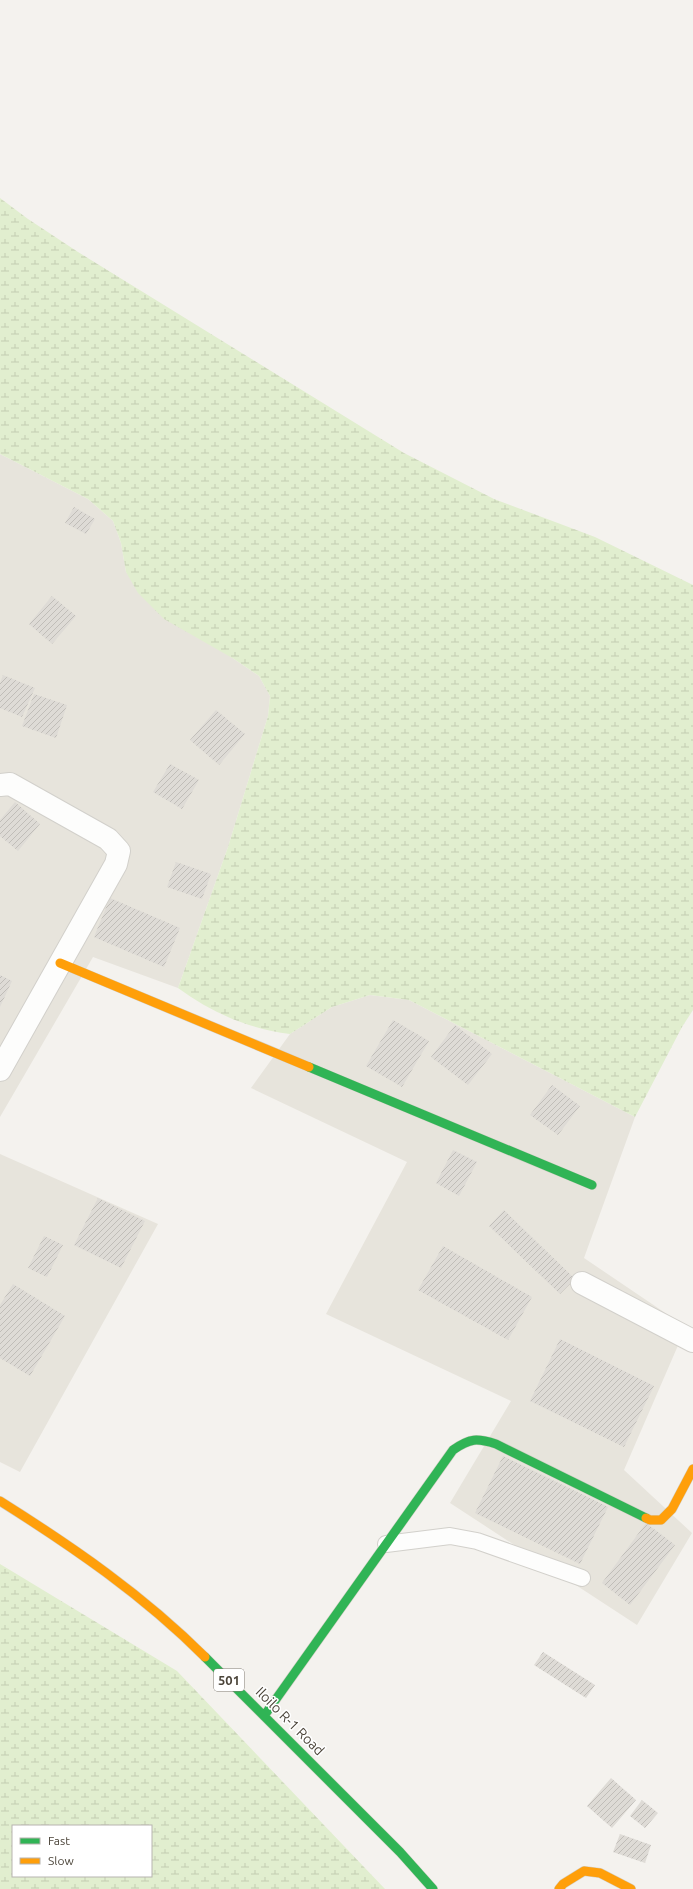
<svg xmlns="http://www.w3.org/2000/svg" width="693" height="1889" font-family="Ubuntu,sans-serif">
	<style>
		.residential { fill: #e7e4dc }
		.wetland { fill: url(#wetland-marsh); fill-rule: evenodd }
		.building { fill: url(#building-hatch) }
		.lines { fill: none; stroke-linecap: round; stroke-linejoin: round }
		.lane-casing { stroke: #d2d0cb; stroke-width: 18 }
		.street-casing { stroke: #d2d0cb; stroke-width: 24 }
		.fast-casing { stroke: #d3cfc5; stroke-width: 10 }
		.slow-casing { stroke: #d3cfc5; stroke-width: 10 }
		.lane { stroke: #fdfdfc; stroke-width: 16 }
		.street { stroke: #fdfdfc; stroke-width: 22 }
		.fast { stroke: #30b455; stroke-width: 9 }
		.slow { stroke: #ff9f0a; stroke-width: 9 }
		.labels { text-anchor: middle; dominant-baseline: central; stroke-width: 3; stroke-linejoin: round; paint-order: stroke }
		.shield { fill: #fff; stroke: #817c74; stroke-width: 1 }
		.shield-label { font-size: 13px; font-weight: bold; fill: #4b4439 }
		.street-label { font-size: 14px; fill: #4b4439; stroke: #fff }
	</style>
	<defs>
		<pattern id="wetland-marsh" width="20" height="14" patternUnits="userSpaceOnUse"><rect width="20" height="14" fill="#e1eecf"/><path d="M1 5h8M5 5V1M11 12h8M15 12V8" fill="none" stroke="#c3cdb2"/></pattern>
		<pattern id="building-hatch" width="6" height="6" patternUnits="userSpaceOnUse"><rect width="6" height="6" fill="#dedbd6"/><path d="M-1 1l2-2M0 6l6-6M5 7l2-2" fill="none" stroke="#c0bdb8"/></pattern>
	</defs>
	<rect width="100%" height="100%" fill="#f4f2ee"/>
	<path class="residential" d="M0,454l88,45 25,22 8,22 5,29 108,87 25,17 11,20 -2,20 -40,131 -50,141 -85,-31 -93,160z
		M370,995l39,5 226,117 -51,141 102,69 -62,143 68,63 -55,92 -187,-122 61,-102 -185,-87 81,-152 -156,-74 39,-54 42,-27z
		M0,1154l158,70 -138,248 -20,-10z"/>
	<path class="wetland" d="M0,198l28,21 50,33 326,201 90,46 101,38 98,48v425l-11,17 -47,90 -226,-117 -39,-5 -38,12 -42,27c-41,-5 -78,-21 -112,-46l50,-141 40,-131 2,-20 -11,-20 -25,-17 -70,-40 -26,-26 -12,-21 -5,-29 -8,-22 -25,-22 -88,-45z
		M0,1564l177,107 208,218h-385zM13,1826h138v50h-138z"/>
	<path class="building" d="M74,507l21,12 -9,15 -21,-11z
		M52,596l24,20 -24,28 -23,-20z
		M3,675l32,13 -13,29 -22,-9v-25z
		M34,694l33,11 -11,33 -34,-12z
		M216,710l29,24 -26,31 -29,-25z
		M170,764l29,16 -17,29 -29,-17z
		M15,802l25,22 -22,27 -18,-15v-16z
		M176,862l35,12 -9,25 -35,-12z
		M110,898l70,30 -16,39 -70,-30z
		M0,975l12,6 -12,26z
		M393,1020l36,21 -27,46 -36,-21z
		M455,1025l37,29 -24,31 -37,-28z
		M552,1085l28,21 -22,29 -28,-20z
		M453,1150l24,12 -18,34 -23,-13z
		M98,1198l47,23 -24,47 -47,-23z
		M504,1210l71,69 -15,15 -71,-68z
		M44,1236l19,9 -16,32 -19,-9z
		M443,1246l89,51 -24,43 -90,-50z
		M13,1284l52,32 -35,60 -30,-18v-53z
		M560,1339l94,47 -30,61 -94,-46z
		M503,1456l105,51 -28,57 -105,-51z
		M646,1523l29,22 -45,60 -28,-22z
		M543,1652l52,33 -9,13 -52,-33z
		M611,1778l25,22 -24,28 -25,-22z
		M642,1800l16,13 -13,15 -15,-12z
		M620,1834l31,11 -6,18 -32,-11z"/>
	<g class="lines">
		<defs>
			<path id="lane" d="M386,1544l64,-8 27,5 105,37"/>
			<path id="street" d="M0,785l10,-1 98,55 11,12 -3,13 -116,206
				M582,1283l111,58"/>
			<path id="fast" d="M309,1067l283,118
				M205,1657l195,195 33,37
				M264,1716l189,-266c17,-12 24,-12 43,-6l150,74"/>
			<path id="slow" d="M60,963l249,104
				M0,1501c73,46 143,94 205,156
				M646,1518l4,2h11l11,-11 21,-40
				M559,1889l4,-5 21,-13 16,2 31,16"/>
		</defs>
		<use href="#lane" class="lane-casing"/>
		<use href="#street" class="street-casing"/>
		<use href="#fast" class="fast-casing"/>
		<use href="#slow" class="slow-casing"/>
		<use href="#lane" class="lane"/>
		<use href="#street" class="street"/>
		<use href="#fast" class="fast"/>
		<use href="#slow" class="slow"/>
	</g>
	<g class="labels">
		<rect class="shield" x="214" y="1669" width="30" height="22" rx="3"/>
		<g class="shield-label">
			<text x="229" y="1680">501</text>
		</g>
		<g class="street-label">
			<text transform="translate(290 1721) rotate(45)">Iloilo R-1 Road</text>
		</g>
	</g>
	<rect x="12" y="1825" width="140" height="52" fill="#ffffff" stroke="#b7b4b0"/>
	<rect x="20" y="1838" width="20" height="6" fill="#30b455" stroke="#b7b4b0"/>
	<text x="48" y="1845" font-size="12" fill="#4b4439">Fast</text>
	<rect x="20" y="1858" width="20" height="6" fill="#ff9f0a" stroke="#b7b4b0"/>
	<text x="48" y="1865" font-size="12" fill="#4b4439">Slow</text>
</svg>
